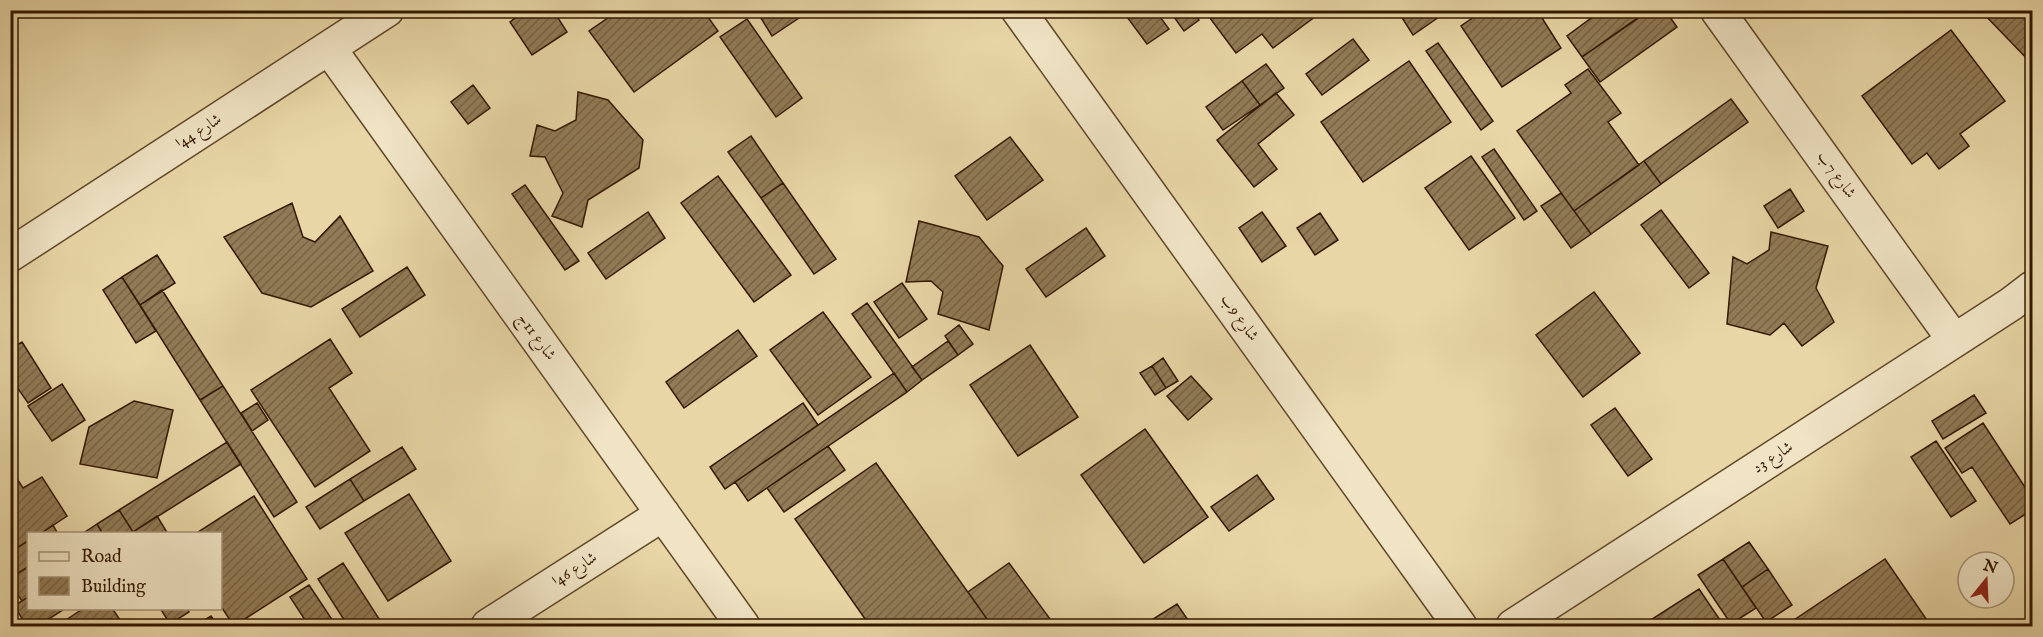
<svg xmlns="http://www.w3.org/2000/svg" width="2043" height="637" font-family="'IM FELL English',Amiri,serif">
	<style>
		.building { fill: url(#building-hatch); stroke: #331800; stroke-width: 1.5 }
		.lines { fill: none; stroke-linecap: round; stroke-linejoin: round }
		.minor-casing { stroke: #60482a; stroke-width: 36 }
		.minor { stroke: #f0e4c5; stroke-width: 33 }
		.labels { text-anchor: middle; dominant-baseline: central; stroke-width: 6; stroke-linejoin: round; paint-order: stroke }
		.street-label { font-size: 16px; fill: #331800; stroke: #f0e4c5 }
	</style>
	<defs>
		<pattern id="building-hatch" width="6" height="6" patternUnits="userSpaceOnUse" patternTransform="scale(1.5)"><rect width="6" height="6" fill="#917b56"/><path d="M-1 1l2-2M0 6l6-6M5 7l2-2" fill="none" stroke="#776445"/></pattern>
	</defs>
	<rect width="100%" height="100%" fill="#e8d6a6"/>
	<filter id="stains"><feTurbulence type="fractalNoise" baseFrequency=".00333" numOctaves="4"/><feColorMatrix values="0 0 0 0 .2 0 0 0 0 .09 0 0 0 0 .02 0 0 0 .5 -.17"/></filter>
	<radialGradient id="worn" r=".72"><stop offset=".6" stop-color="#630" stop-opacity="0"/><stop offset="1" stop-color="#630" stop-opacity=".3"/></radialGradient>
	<path class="building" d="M526,10h27l14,22 -35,23 -22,-33z
		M613,10h90l15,21 -84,61 -45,-61 26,-18z
		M756,10h55l-39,26z
		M1137,10h18l14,19 -22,15 -20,-27z
		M1169,10h24l6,10 -15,11z
		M1204,10h108l4,6 -43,32 -11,-14 -26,19z
		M1397,10h52l-36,25z
		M1484,10h53l24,38 -59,39 -41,-61z
		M1602,10h29l6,9 -55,38 -15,-21z
		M1649,10h16l12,17 -77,55 -18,-25z
		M1980,10h52v54z
		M747,19l55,79 -26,19 -56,-80z
		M1951,30l54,71 -45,33 9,12 -30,23 -12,-16 -15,11 -50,-68z
		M1353,39l16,21 -47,35 -16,-21z
		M1438,43l55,78 -12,9 -55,-79z
		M1409,61l42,61 -88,60 -42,-60z
		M1266,64l18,24 -24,17 -18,-24z
		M1588,69l33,44 -13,9 31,43 -65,46 -57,-80 54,-38 -6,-8z
		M1242,81l18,24 -37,25 -17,-23z
		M473,85l17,23 -22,16 -17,-22z
		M578,92l30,8 35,40 -4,28 -51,32 -6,27 -30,-11 11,-23 -18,-36 -15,-1 7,-31 18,6 21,-11z
		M1276,93l18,22 -36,29 19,25 -23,18 -37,-47z
		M1731,99l17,23 -87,62 -17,-23z
		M751,136l32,47 -22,15 -33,-46z
		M1010,137l33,43 -56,40 -32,-44z
		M1494,149l43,62 -13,9 -42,-63z
		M1471,156l44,62 -46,32 -44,-62z
		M1644,161l17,23 -70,50 -17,-23z
		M718,176l73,99 -37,27 -73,-99z
		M783,183l53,76 -22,15 -53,-76z
		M525,185l54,76 -14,9 -53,-76z
		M1790,189l14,22 -26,17 -14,-22z
		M1561,193l30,41 -20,14 -30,-42z
		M292,203l11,34 12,5 25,-26 33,55 -62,36 -49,-14 -38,-56z
		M1661,210l48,63 -20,15 -48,-63z
		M648,212l17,26 -59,41 -18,-26z
		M1262,212l24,34 -24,16 -23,-34z
		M1320,213l18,27 -23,15 -18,-27z
		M919,221l60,16 24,29 -14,64 -51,-16 5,-22 -12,-11 -25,1z
		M1086,228l19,28 -59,41 -20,-28z
		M1771,232l57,14 -12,42 18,34 -32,24 -18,-23 -14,12 -43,-11 6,-67 14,7 22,-14z
		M157,255l18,28 -35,22 -18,-28z
		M407,267l18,28 -65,42 -18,-28z
		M122,277l34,54 -20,12 -33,-53z
		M902,283l25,36 -28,19 -25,-36z
		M162,290l61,96 -23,14 -60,-95z
		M1594,292l46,61 -57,44 -47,-62z
		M867,303l55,77 -15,12 -55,-78z
		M823,312l48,65 -53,38 -48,-65z
		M959,325l14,19 -15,11 -13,-19z
		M738,330l19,26 -73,52 -18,-26z
		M330,339l22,34 -23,15 41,63 -55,36 -64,-97z
		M948,341l10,14 -36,25 -10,-13z
		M22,342l29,46 -23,15 -18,-26v-28z
		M1030,345l48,72 -60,39 -48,-71z
		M1163,358l15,23 -12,7 -14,-22z
		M1152,366l14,22 -11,7 -15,-22z
		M894,373l13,19 -159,109 -13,-19z
		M1191,376l21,23 -24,21 -21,-24z
		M62,384l23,36 -33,21 -24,-35z
		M223,386l74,116 -23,15 -74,-117z
		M1974,395l12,18 -43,26 -11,-18z
		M134,401l39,9 -16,68 -77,-14 9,-37z
		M257,403l11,17 -16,11 -11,-18z
		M803,403l15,22 -93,64 -15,-22z
		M1615,408l37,51 -24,17 -37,-51z
		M1983,423l49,75v12l-22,14 -38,-57 -10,6 -17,-25z
		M1145,429l63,88 -64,46 -63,-88z
		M1936,441l40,60 -25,16 -40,-60z
		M227,442l14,22 -108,68 -14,-22z
		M828,446l17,24 -61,42 -17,-24z
		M402,447l14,22 -52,32 -14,-22z
		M876,463l111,156 -11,7h-106l-75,-107z
		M10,468l13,20 19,-11 25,39 -27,18h-12v7l-18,11z
		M1257,475l17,24 -45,32 -18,-24z
		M350,479l14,22 -44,28 -14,-22z
		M409,494l42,67 -63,40 -43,-68z
		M254,496l53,83 -73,47 -14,-21v-71h-25z
		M119,510l14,22 -30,2 -6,-10z
		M157,516l11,18h-38z
		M97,524l6,10h-21z
		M53,525l5,9h-18z
		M28,541v26l-15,9 -3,-4v-20z
		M1749,542l19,27 -26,18 -19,-28z
		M1723,559l33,49 -25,16 -33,-49z
		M1885,559l46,67h-146z
		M343,563l40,62 -4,1h-31l-30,-47z
		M1009,563l44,60 -4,3h-73l11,-7 -19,-27z
		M28,567v30l-6,4 -12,-18v-5z
		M1768,569l24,36 -26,17 -24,-35z
		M309,585l24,36 -8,5h-16l-19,-29z
		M1699,589l25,37h-76l-2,-3z
		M28,597v11h38l-28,18h-11l-13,-20z
		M1177,604l15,22h-50z
		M84,608h28l12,18h-67z
		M160,608h27l2,4 -19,12z
		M211,616l7,10h-23z"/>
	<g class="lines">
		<defs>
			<path id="minor" d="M1018,10l442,616
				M1717,10l237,330
				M329,48l414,578
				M10,255l377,-245
				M488,626l175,-112
				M1513,626l498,-322 21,-16"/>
		</defs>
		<use href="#minor" class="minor-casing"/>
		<use href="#minor" class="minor"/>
	</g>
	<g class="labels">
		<g class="street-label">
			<text transform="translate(199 132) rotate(-33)">شارع 44ا</text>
			<text transform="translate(1836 175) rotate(54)">شارع 7ب</text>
			<text transform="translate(1239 318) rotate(54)">شارع 9ب</text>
			<text transform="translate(536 337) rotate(54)">شارع 11ج</text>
			<text transform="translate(1773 458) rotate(-33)">شارع 3د</text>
			<text transform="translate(575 570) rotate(-33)">شارع 46ا</text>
		</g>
	</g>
	<rect width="2043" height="637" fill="none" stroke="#e8d6a6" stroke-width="36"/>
	<rect x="12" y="12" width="2019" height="613" fill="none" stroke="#331800" stroke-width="3"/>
	<rect x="18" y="18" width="2007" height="601" fill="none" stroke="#331800" stroke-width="1.5"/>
	<rect x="27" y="532" width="195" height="78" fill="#f0e4c5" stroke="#a49276" stroke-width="1.5"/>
	<rect x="39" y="552" width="30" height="9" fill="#f0e4c5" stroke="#a49276" stroke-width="1.5"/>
	<text x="81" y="562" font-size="18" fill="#331800">Road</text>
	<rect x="39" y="577" width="30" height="18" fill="url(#building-hatch)" stroke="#a49276" stroke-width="1.5"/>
	<text x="81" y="592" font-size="18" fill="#331800">Building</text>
	<g transform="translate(1986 580) rotate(18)"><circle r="28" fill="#f0e4c5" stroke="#a49276" stroke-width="1.5"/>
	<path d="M0-4.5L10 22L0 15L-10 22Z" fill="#8f2418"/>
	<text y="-9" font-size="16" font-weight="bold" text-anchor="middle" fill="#331800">N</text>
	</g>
	<rect width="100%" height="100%" filter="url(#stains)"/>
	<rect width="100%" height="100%" fill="url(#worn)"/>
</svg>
